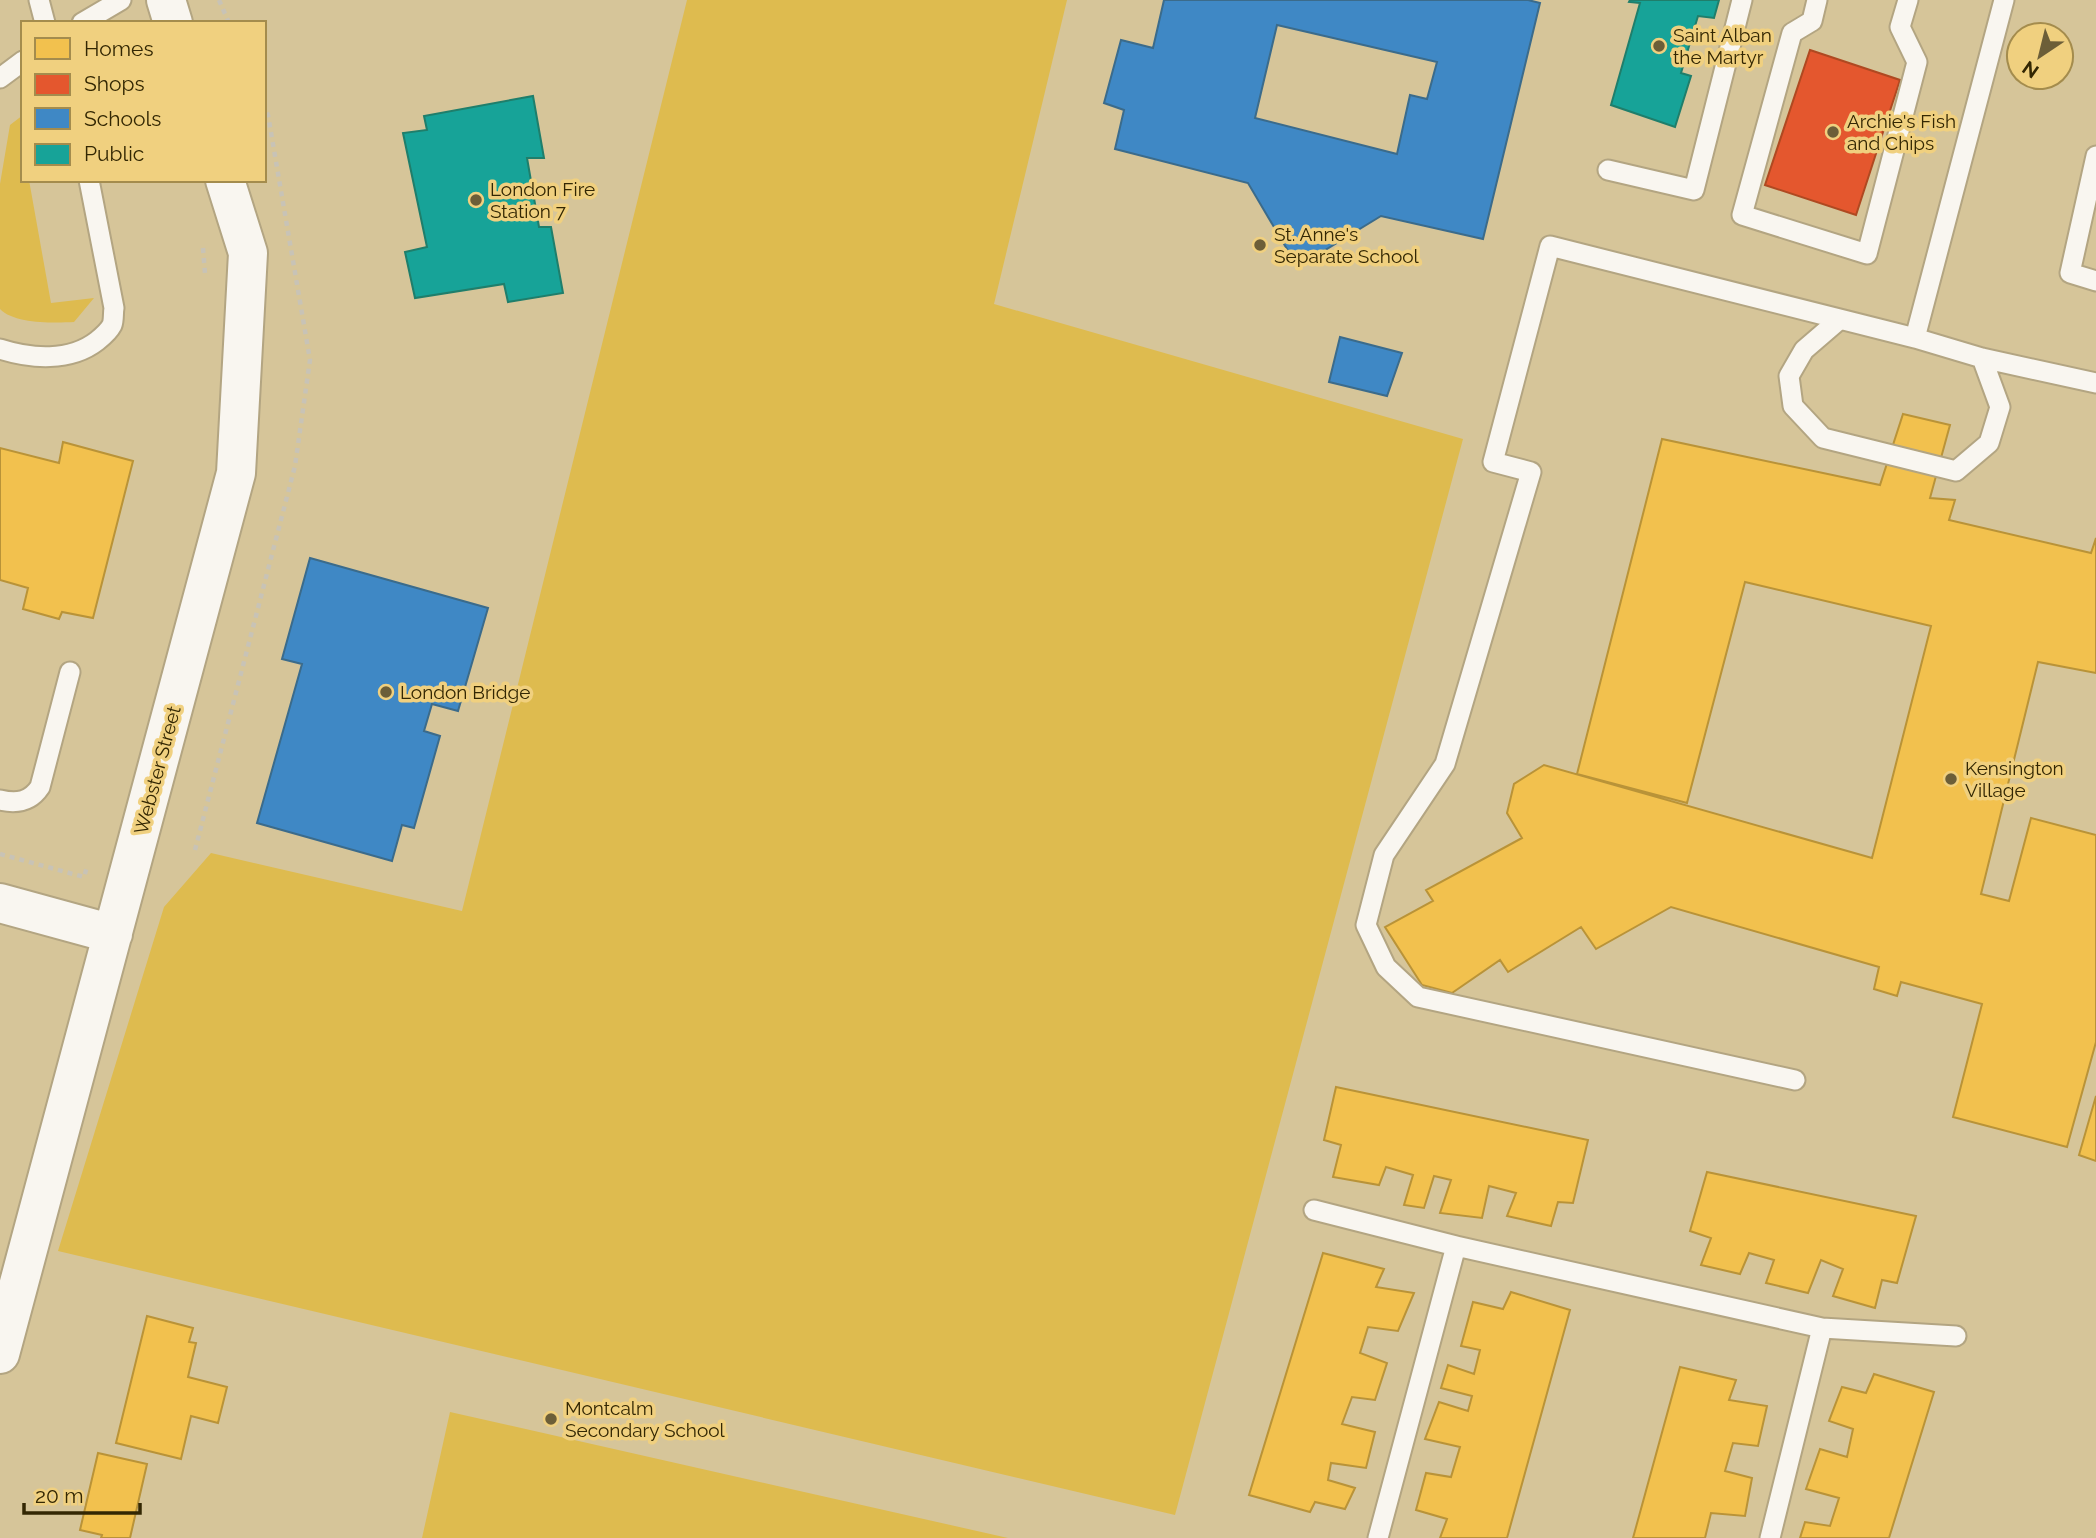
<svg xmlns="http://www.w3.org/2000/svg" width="2096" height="1538" font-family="Raleway,sans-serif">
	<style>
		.green { fill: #debb4f }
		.homes { fill: #f2c14e; stroke: #b99338; stroke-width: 2 }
		.shops { fill: #e4572e; stroke: #af4921; stroke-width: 2 }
		.schools { fill: #3f88c5; stroke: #3b6b8b; stroke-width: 2; fill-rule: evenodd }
		.public { fill: #17a398; stroke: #1f7e6b; stroke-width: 2 }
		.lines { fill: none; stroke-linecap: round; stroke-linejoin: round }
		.service-casing { stroke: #b3a582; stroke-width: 23 }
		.tertiary-casing { stroke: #b3a582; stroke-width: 42 }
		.path { stroke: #c8c3b6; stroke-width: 4.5; stroke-dasharray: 5 5; stroke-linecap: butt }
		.service { stroke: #f9f6f0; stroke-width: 19 }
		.tertiary { stroke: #f9f6f0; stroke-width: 38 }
		.poi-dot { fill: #6c5e38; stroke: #f0d07f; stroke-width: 2.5 }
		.labels { text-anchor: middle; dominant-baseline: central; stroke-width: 7; stroke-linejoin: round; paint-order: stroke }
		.poi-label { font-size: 19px; fill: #332703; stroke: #f0d07f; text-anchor: start }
		.street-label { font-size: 19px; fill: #332703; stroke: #f0d07f }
	</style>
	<rect width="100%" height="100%" fill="#d6c599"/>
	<path class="green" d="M687,0h380l-73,304 469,135 -288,1076 -1117,-264 106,-344 47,-54 251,58z
		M23,115v13l-3,1 3,16v35h6l22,123 43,-5 -20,24c-20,1 -60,2 -74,-13v-125l10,-59z
		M450,1412l558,126h-586z"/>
	<path class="homes" d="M1903,414l47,11 -20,73 25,2 -6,20 142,33 5,-15v135l-58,-11 -57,232 28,7 22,-83 65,17v207l-29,105 -114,-30 29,-113 -81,-22 -4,14 -23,-7 5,-22 -208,-60 -75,42 -15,-22 -73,45 -8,-12 -48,33 -30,-8 -37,-58 48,-26 -7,-11 96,-52 -15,-25 7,-29 30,-19 328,93 59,-232 -186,-44 -58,221 -110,-29 85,-335 218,46z
		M63,442l70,19 -40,157 -31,-6 -3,7 -36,-10 5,-21 -28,-8v-132l59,15z
		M1336,1087l252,53 -15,63 -15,-1 -7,24 -44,-10 9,-23 -27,-7 -7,32 -42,-5 11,-33 -17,-4 -10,32 -20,-3 9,-30 -27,-8 -7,18 -46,-8 8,-32 -17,-5z
		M2096,1096v65l-17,-6z
		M1707,1172l209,44 -19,67 -15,-3 -7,28 -42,-12 10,-27 -22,-9 -13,33 -42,-10 8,-23 -25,-7 -9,21 -39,-9 10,-27 -21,-7z
		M1323,1253l61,16 -8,18 38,6 -16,38 -30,-4 -8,26 27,10 -12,37 -23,-3 -10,27 33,8 -9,36 -35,-5 -3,17 27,8 -10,21 -30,-7 -5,10 -61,-17z
		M1511,1292l59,18 -63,228h-67l7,-19 -31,-9 10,-37 25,4 9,-30 -35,-8 14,-37 29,9 4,-15 -31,-8 7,-23 26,9 6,-24 -19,-4 12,-44 30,7z
		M147,1316l46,12 -4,14 7,1 -8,34 39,10 -9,36 -27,-7 -10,43 -65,-16z
		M1680,1367l56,13 -7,20 38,6 -9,40 -25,-3 -8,28 27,7 -7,38 -34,-3 -6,25h-72z
		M1874,1374l60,18 -45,146h-89l5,-16 25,4 9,-28 -33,-9 14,-40 27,8 6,-28 -24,-8 13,-34 24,6z
		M98,1453l49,11 -17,74h-29l1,-3 -22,-5z"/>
	<path class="shops" d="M1810,50l90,30 -44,135 -91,-30z"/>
	<path class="schools" d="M1164,0h364l12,3 -57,236 -102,-23 -77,47 -10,-2 -46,-78 -133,-34 9,-39 -20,-7 17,-63 32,8zM1277,25l160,37 -10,37 -17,-4 -13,59 -142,-36z
		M1340,337l62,16 -15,43 -58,-14z
		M310,558l178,50 -30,103 -26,-7 -8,27 16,5 -26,92 -12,-3 -10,36 -135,-38 45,-159 -20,-5z"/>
	<path class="public" d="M1630,0h89l-5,18 -16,-2 -17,57 10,3 -16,51 -64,-22 29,-102 -11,-1z
		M533,96l11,62h-17l12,69h12l12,66 -55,9 -4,-18 -89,14 -10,-46 22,-5 -24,-114 24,-3 -3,-14z"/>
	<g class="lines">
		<defs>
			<path id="service" d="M39,0l6,23
				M1817,0l-5,21 -20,12 -50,182 125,39 50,-192 -17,-35 8,-27
				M82,23l39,-23
				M0,78l23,-17
				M2096,156l-26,117 26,8
				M1608,170l86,20 48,-190
				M1840,319l-36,31 -15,26 4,30 30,32 133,33 33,-28 11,-36 -18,-49
				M1915,338l89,-338
				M0,349c31,10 70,13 97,-8 5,-4 12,-10 15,-16 2,-5 1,-12 2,-17l-25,-128
				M0,800c17,4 30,2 40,-13l30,-115
				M1795,1080l-377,-83 -32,-30 -20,-42 18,-70 61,-91 86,-292 -38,-10 57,-216 365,92 67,20 114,25
				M1314,1210l142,36 366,82 134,8
				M1378,1538l78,-292
				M1770,1538l52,-210"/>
			<path id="tertiary" d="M166,0l7,23
				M0,903l113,31
				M0,1354l236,-881 12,-220 -23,-73"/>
		</defs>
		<use href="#service" class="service-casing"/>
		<use href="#tertiary" class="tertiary-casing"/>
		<path class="path" d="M219,0l10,23
			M203,248l2,26
			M195,850l100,-384 15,-106 -42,-245 -4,-9
			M0,854l84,23 3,-10"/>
		<use href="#service" class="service"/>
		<use href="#tertiary" class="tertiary"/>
	</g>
	<g class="poi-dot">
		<circle cx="1659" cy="46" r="7"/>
		<circle cx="1833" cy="132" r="7"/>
		<circle cx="476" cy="200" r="7"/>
		<circle cx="1260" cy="245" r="7"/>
		<circle cx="386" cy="692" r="7"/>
		<circle cx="1951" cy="779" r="7"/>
		<circle cx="551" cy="1419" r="7"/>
	</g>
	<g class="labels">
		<g class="poi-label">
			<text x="1673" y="35">Saint Alban<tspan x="1673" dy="22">the Martyr</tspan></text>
			<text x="1847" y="121">Archie's Fish<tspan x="1847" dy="22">and Chips</tspan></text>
			<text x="490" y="189">London Fire<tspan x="490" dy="22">Station 7</tspan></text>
			<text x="1274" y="234">St. Anne's<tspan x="1274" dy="22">Separate School</tspan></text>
			<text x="400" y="692">London Bridge</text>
			<text x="1965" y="768">Kensington<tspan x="1965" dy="22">Village</tspan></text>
			<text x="565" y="1408">Montcalm<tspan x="565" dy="22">Secondary School</tspan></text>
		</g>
		<g class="street-label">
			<text transform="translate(157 770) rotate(-75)">Webster Street</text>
		</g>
	</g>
	<rect x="21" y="21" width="245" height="161" fill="#f0d07f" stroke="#a48c4d" stroke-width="2"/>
	<rect x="35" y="38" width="35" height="21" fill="#f2c14e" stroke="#a48c4d" stroke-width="2"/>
	<text x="84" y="56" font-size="21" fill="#332703">Homes</text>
	<rect x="35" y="74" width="35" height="21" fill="#e4572e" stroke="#a48c4d" stroke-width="2"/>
	<text x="84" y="91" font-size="21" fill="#332703">Shops</text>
	<rect x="35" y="108" width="35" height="21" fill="#3f88c5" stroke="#a48c4d" stroke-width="2"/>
	<text x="84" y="126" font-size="21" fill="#332703">Schools</text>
	<rect x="35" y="144" width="35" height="21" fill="#17a398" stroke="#a48c4d" stroke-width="2"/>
	<text x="84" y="161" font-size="21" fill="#332703">Public</text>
	<g transform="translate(2040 56) rotate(215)"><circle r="33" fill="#f0d07f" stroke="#a48c4d" stroke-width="2"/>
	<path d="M0-5L12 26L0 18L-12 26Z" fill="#6c5e38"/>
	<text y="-10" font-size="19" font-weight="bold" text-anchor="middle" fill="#332703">N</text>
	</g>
	<path d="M24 1503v10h116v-10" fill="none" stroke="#332703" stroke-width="3.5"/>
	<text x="35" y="1503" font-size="21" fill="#332703" stroke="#f0d07f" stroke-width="5" paint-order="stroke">20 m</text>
</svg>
